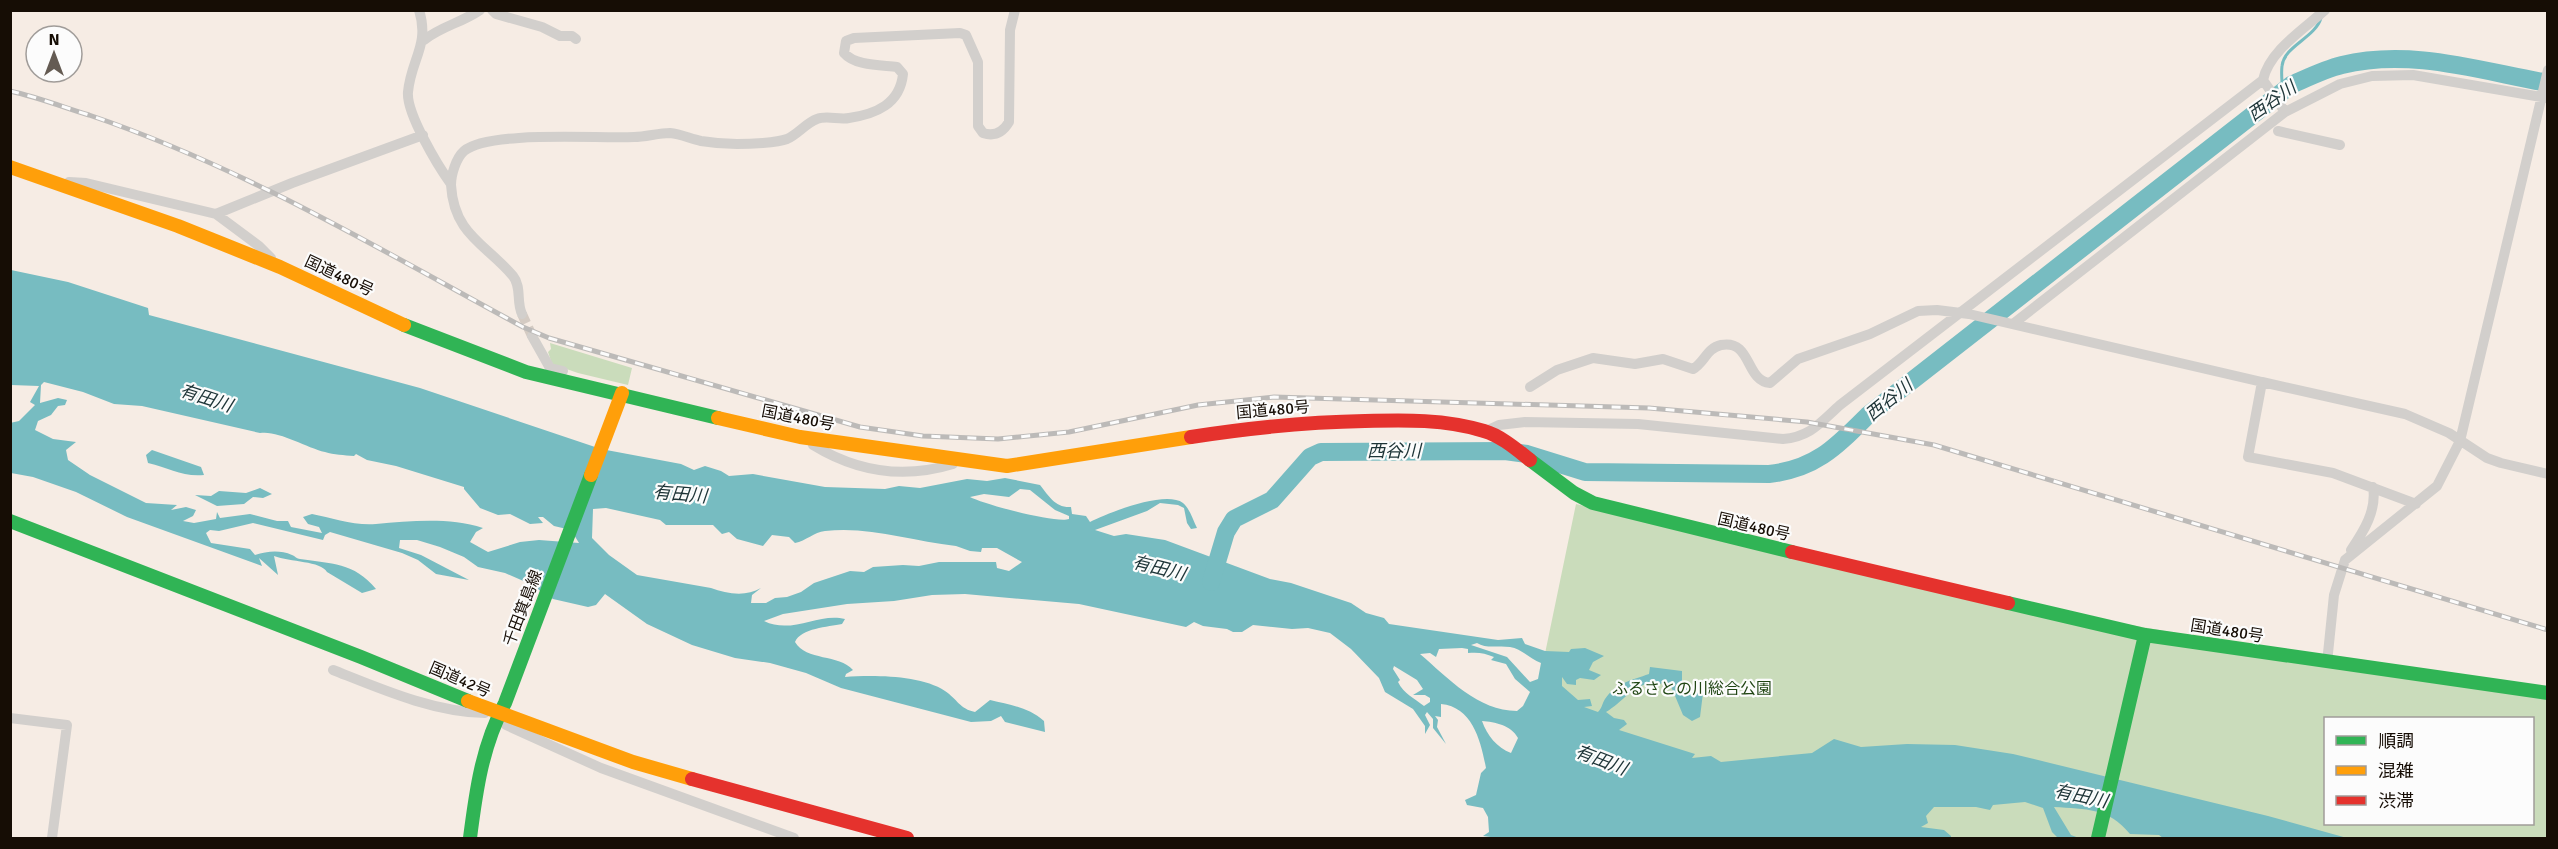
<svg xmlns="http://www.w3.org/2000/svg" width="2558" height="849" font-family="Signika,'Noto Sans JP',sans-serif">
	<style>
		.green { fill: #cadcbb; fill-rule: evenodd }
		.water { fill: #77bcc1; fill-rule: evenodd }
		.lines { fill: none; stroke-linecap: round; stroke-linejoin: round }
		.stream { stroke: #77bcc1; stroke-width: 3 }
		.river { stroke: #77bcc1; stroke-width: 18 }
		.street-tunnel { stroke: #d4cbc3; stroke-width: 10; stroke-dasharray: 10 5; stroke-linecap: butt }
		.street { stroke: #d2cfcc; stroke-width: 10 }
		.fast { stroke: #30b455; stroke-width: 14 }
		.slow { stroke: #ff9f0a; stroke-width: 14 }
		.jam { stroke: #e5322d; stroke-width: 14 }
		.rail-casing { stroke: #bcbab8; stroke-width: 5 }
		.rail { stroke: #fcfcfc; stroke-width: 3; stroke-dasharray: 9; stroke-linecap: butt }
		.labels { text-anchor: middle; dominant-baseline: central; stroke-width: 4.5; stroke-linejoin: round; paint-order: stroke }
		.street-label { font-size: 16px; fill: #160d05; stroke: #fcfcfc }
		.park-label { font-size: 16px; fill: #214614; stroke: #fcfcfc }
		.water-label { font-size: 18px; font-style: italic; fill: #1d3437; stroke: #fcfcfc }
	</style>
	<rect width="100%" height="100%" fill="#f6ece4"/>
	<path class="green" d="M550,343l82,25 -4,17 -50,-12 -26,-9 -4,-12 3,-3z
		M1576,504l355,86 616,108v140h-1046l35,-141zM2326,718h206v106h-206z"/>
	<path class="water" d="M11,270l57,12 80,26 1,7 271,73 181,61 80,15 13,6 11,-4 16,5 8,5 24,-2 72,13 60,2 14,-3 21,2 47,-9 20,2 18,-3 35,7c9,11 15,23 31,22l1,7 14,2 4,6c18,-9 75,-32 93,-19 7,6 10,17 14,25l-6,1 -4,-6 -3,-15 -6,-3 -18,-2 -13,8 -52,19 19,6 12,-2 39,6 105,39 21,4 60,20 15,10 18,5 5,6 109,16 24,-2 3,6 20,7 24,1 2,-3 14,-1 19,8 -11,6 -4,8 12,5 -7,5 -14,-2 -4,2v5l-9,-1 -5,-7v9l16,14 12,-1 2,7 -8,1 14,5c4,-4 4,-8 7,-13 11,-16 27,-19 44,-25l1,-7 32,4v16l21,6 -3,24 -8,4 -9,-6 -13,-31 -6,-2 -4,2c-24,-5 -36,18 -54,28l8,6 10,2 3,4 -8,6 76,24 -3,4 19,-2 10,6 91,-9 22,-14 27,8 46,-3 48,1 58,9 255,62 79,22h-184l-4,-3 -29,-1c-21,-26 -44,-25 -76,-27l17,28 8,3h-21l-6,-6 -9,-24 -18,-6 -32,3 -3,5 -14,-3h-42l-8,9 2,7 -7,4 23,3 7,6v2h-453l-15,-2 6,-4 -1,-15 -5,-9 -16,-3 -2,-5 11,-5 5,-22 5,-5c-5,-26 -13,-61 -45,-64v13l-6,-1 3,4 -1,7 9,17 -13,-16v-9l-6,-7 -2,3 5,10 -5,9v-8l-12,-17 -28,-17 -6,-14 -28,-29 -21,-16 -22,-5 -16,1 -39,-4 -11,7h-9l-6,-3 -24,-3 -9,-4 -8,5 -107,-23 -114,-10 -33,1 -38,6 -47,3 -64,10 -19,7c28,14 55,-9 81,-2l-3,5c-14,3 -41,4 -47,18 11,19 44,12 58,28l-7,4 -1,3c28,-2 76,-2 100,14 12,8 15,18 30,21l15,-12c20,5 38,7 54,21l1,11 -40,-10 -4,-6 -10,5 -20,1 -130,-34 -35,-15 -36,-10 -35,-5 -43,-13 -45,-21 -42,-30 -9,11 -8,2 -35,-8 -25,-16 -23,-10 -27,-6 -14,-10 -24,-10 -23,-7h-17l-1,8 22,7 48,25 -33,-6 -18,-14 -16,-7 -72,-21 -5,3 -2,5 -70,-17 -34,8 -9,-1 -4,3 5,10 39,6 5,6c13,-4 25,-5 37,0 3,1 5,4 8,4 31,5 54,3 76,30l-14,4 -35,-21c-6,-11 -37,-10 -53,-16l4,19 -19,-17 3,8 -135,-49 -51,-25 -43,-15 -22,-4 -1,-50 9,-2 16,-16 -5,-3 9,-16 -28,-1zM44,382l39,10 31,12 28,2 118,27c18,-3 45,14 65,19 9,3 19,3 29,4l2,-2 11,6 29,6 68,21v2l16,19 18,7 12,-1 20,10 13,-1 -5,-6h5l11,9 17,4 8,13 -40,-3 -19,2 -32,10 -18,-10 6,-10 7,-4c-34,-11 -72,-7 -107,-4 -21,2 -44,-6 -64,-10l-9,3 5,7 11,3 3,6 -31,-6 -3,-6h-11l-27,-7 -30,4 -3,-6 -1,7 -22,4 -11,-2 10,-5 3,-6 -10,-3 -15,3 6,-5 -31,-2 -56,-28 -22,-15 -2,-10 10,-8 -23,-3 -18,-9 3,-9 13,-6 7,-9 7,-1 2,-5 -9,-2 -18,5 1,-18zM1020,489l10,1 25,20 14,6v3c-12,5 -86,-15 -99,-22l14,-3 25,3zM606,508l54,12 6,5h47l9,9 7,-2 8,7 26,7 9,-11 17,2 6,6c11,-2 19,-11 30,-12 45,-5 86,10 131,15l14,5 11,1 1,-4h15l25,14 -13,9 -12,-3 -1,-6h-57l-20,4 -16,-1 -30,2 -9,5 -14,-1 -36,12 -13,9 -14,5 -12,1 -9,5h-15l1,-8 9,-7c-15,9 -34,6 -50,0l-74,-13 -28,-20 -17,-17 1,-29zM1477,643c9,6 22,2 33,4 12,2 20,12 31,16l-3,16 -8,3 -23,-25 -36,-12zM1462,648l6,1v4c10,-1 17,0 26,4l-3,3 15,4 9,15 15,13 -7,14 -6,5c-39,0 -69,-33 -97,-57l10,-1 6,4 3,-8zM1394,666l23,14 6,9 -10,6h12l5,3v4l-6,4c-10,-8 -20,-12 -26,-24l2,-2 -7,-11zM1482,721c13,1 29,4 36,17l-7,15c-14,-5 -24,-18 -29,-32z
		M152,450l49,17 3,8c-22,2 -35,-7 -56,-12l-2,-8z
		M260,488l12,6 -9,4 -10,-1 -9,7 -27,2 -22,-11 16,1 8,-5 27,2z"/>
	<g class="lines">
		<path class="stream" d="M2283,91c-1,-8 -2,-17 -1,-25 2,-20 33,-28 39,-48"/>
		<path class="river" d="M1211,582l15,-50 8,-13 38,-19 38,-43 11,-5 184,-1 22,3 58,18 184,2c47,-5 68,-28 99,-59l423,-330c16,-7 34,-16 51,-20 69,-17 138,6 206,18"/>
		<path class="street-tunnel" d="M522,314l10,22"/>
		<path class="street" d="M419,10c11,35 -8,49 -11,82 -2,21 30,74 43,92
			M492,10l4,4 46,13 18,9h12l4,3
			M424,40c18,-14 37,-17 56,-30
			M2263,80l22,32
			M2278,131l62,14
			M69,182l17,1 130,31 43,32 12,12
			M216,214l76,-31 131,-48
			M522,314c-6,-12 0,-27 -9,-38 -27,-32 -59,-41 -62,-91 0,-10 5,-27 13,-34 25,-21 135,-12 170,-14 12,0 24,-4 36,-4 11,1 21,6 31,8 12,2 25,3 36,3 12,0 40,-1 50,-5 11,-5 19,-16 30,-20 9,-4 22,1 32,-1 27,-4 51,-14 54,-44l-6,-7c-16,-2 -42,-1 -53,-14l2,-12 8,-3 106,-5 6,2 12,27v64l5,7c12,4 20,-1 26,-11l1,-92 5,-20
			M2013,324l272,-212 55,-28 32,-8 41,-1 134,23
			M532,336l18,32 13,3
			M1530,387l27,-17 36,-12 42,6 28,-5 30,10c11,-6 14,-21 28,-24 31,-6 24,36 49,38l28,-24 72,-25 48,-23 19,-1 32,4 293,68
			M1486,431l13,-6 26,-3 113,2 145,15c27,-2 37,-16 57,-34l423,-325c6,-29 41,-51 62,-70
			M813,445c44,27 91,34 140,19
			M2416,504l-83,-31 -85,-16 14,-75 143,32 44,19 38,25 14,5 47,11
			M2351,550c13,-19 26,-40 22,-63
			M2327,663l7,-68 11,-35 92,-74 23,-45 88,-371
			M333,670c48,19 100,42 152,43
			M10,718l57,7 -15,113
			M506,725l95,43 193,70"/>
		<path class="fast" d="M404,325l122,47 192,46
			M1530,460l44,33 19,10 199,49
			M10,521l351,136 107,44
			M2008,603l137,32 403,58
			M470,838c6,-47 12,-92 35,-135l86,-228
			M2098,838l47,-203"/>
		<path class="slow" d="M10,167l168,59 102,41 124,58
			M718,418l82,19 207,29 184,-29
			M591,475l31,-82
			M468,701l165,61 59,17"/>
		<path class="jam" d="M1191,437c58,-9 115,-15 174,-16 40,-1 80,-2 119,10 17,5 32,18 46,29
			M1792,552l216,51
			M692,779l215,59"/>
		<defs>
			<path id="rail" d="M10,91c27,6 53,16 79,24 154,52 292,135 434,212l26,11 311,89 63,9 75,3 71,-7 129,-27 76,-8 375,11 158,14 127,23 614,185"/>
		</defs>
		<use href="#rail" class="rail-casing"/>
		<use href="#rail" class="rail"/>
	</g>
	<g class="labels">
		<g class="street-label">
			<text transform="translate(339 276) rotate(25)">国道480号</text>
			<text transform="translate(1273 410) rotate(-5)">国道480号</text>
			<text transform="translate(798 418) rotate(11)">国道480号</text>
			<text transform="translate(1754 527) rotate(13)">国道480号</text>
			<text transform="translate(523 608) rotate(-69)">千田箕島線</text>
			<text transform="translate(2227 631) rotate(9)">国道480号</text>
			<text transform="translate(460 680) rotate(23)">国道42号</text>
		</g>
		<g class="park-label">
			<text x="1692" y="689">ふるさとの川総合公園</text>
		</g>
		<g class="water-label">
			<text transform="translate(2272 101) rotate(-35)">西谷川</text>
			<text transform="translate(206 398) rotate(18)">有田川</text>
			<text transform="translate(1889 400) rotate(-39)">西谷川</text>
			<text x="1394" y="451">西谷川</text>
			<text transform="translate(680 494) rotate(5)">有田川</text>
			<text transform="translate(1159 568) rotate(14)">有田川</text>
			<text transform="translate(1601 760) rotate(21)">有田川</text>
			<text transform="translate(2081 796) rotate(12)">有田川</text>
		</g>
	</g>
	<rect width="2558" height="849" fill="none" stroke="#160d05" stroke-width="24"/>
	<rect x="2324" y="717" width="210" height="108" fill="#fcfcfc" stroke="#a09c99" stroke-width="1.5"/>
	<rect x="2336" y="736" width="30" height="9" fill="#30b455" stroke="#a09c99" stroke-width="1.5"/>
	<text x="2378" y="747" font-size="18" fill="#160d05">順調</text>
	<rect x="2336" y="766" width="30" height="9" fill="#ff9f0a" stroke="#a09c99" stroke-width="1.5"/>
	<text x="2378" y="777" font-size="18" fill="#160d05">混雑</text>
	<rect x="2336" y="796" width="30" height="9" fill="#e5322d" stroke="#a09c99" stroke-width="1.5"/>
	<text x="2378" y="807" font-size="18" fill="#160d05">渋滞</text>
	<g transform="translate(54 54)"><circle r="28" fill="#fcfcfc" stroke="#a09c99" stroke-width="1.5"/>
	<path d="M0-4.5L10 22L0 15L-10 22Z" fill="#645b53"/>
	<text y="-9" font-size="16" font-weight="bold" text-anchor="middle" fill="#160d05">N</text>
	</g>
</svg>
